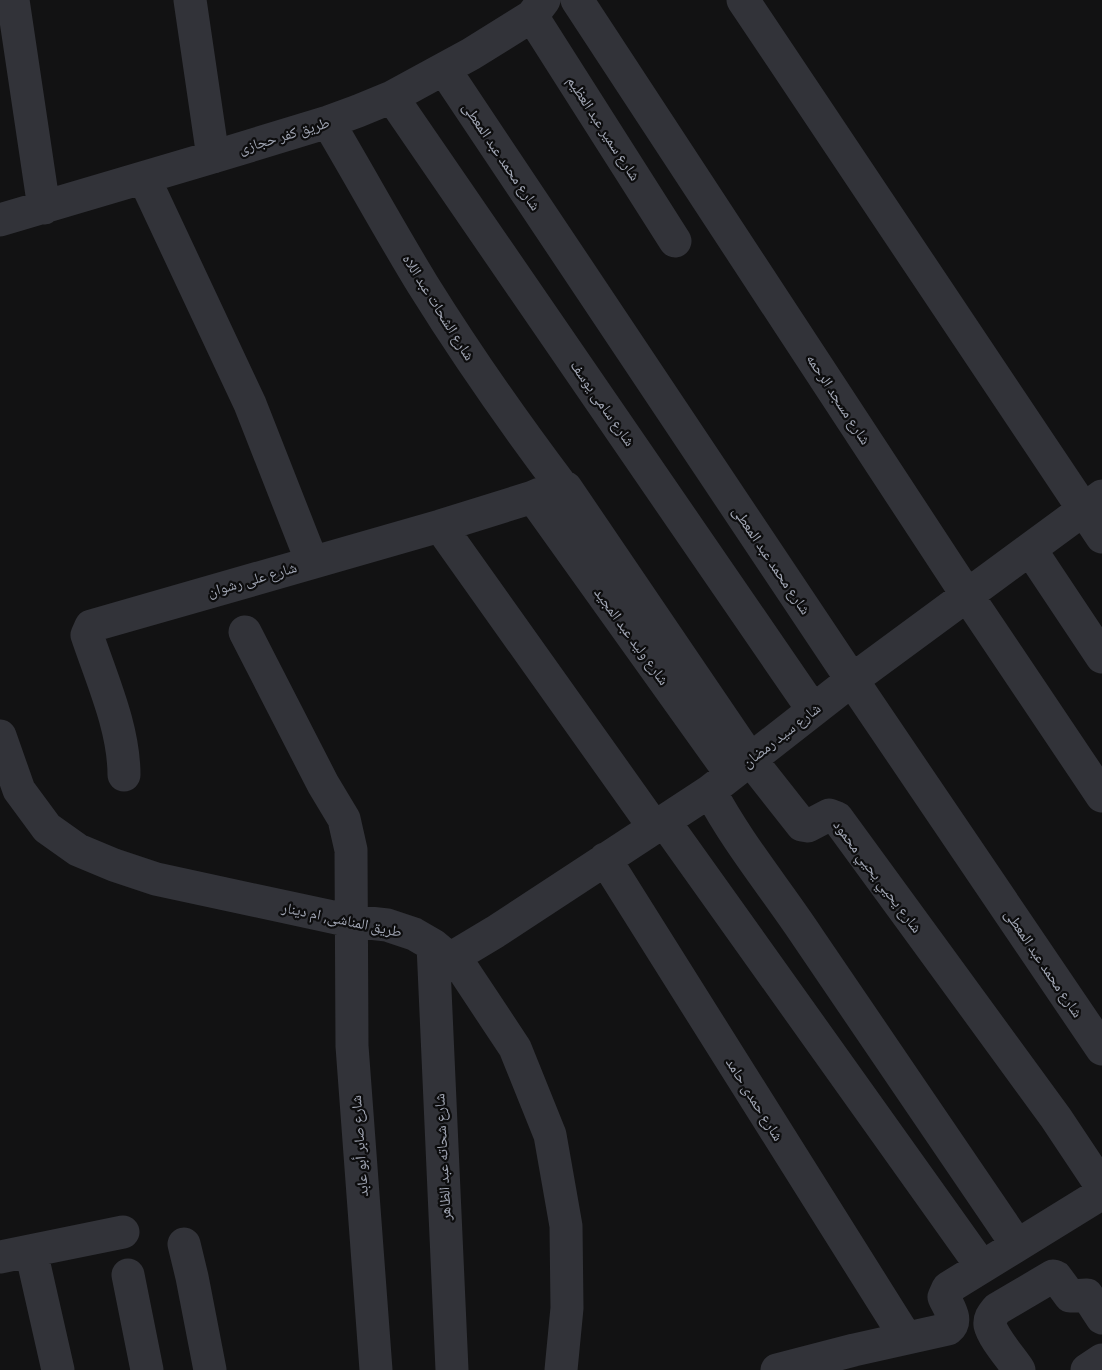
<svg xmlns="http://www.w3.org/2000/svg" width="1102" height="1370" font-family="Ubuntu,'Noto Naskh Arabic',sans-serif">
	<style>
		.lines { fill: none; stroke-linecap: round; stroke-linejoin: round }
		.minor { stroke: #323339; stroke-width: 33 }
		.labels { text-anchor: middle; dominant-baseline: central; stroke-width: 4.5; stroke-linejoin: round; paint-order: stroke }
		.street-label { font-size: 15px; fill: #a2a7b5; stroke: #0d0d0e }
	</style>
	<rect width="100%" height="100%" fill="#121213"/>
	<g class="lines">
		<path class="minor" d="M13,0l31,208
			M190,0l23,157
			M577,0l390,595 135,201
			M743,0l359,537
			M532,16l143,225
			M444,69l408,611 250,369
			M392,97l421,613
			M328,122c32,54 62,109 95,163 43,69 89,135 138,200l5,3 184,271 52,66 6,1 21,-11 8,3 219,300 46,69
			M144,178l106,226 62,158
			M0,220l213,-63 115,-35 30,-11 34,-14 79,-43 61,-38 12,-16
			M533,497l198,277
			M440,526l214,301
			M1030,549l72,108
			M245,632l78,152 21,35 7,31 1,196 24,324
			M0,736l19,54 28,38 31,22 36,15 42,14 195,42 36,4 27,9 19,11 31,26 51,77 35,87 16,91 1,82 -6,62
			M124,775c0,-47 -22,-95 -37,-140l4,-9 349,-100 93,-29 28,-12
			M710,791c28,53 66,98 99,148 69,102 139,204 208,306
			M664,821l318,446
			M605,859l301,479
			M433,945l19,425
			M450,959l45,-27 215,-141 142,-111 250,-184
			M184,1244l8,33 18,93
			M31,1251l27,119
			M0,1257l123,-25
			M128,1275l19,95
			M777,1370l77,-20 94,-21c11,-9 0,-22 -4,-32l4,-9 154,-95
			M1019,1370c-7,-11 -26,-32 -29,-45 -1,-7 3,-11 7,-16l56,-33 3,1 14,19 17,-1 15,23
			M1087,1370l15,-10"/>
	</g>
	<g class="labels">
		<g class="street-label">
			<text transform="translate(604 128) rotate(57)">شارع سمير عبد العظيم</text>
			<text transform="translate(284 135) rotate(-17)">طريق كفر حجازى</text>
			<text transform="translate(502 156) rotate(56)">شارع محمد عبد المعطى</text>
			<text transform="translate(439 307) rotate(58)">شارع الشحات عبد اللاه</text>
			<text transform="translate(839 399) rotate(57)">شارع مسجد الرحمه</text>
			<text transform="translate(603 403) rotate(55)">شارع سامى يوسف</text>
			<text transform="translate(772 560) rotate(56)">شارع محمد عبد المعطى</text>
			<text transform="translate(252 579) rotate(-16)">شارع على رشوان</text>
			<text transform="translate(632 636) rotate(54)">شارع وليد عبد المجيد</text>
			<text transform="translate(781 735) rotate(-38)">شارع سيد رمضان</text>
			<text transform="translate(878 876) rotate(53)">شارع يحيي يحيي محمود</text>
			<text transform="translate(342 919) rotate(12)">طريق المناشى, ام دينار</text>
			<text transform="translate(1044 963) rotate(56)">شارع محمد عبد المعطى</text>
			<text transform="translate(755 1099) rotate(58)">شارع حمدى حامد</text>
			<text transform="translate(359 1146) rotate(-94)">شارع صابر أبو عابد</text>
			<text transform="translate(442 1157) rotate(-93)">شارع شحاته عبد الظاهر</text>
		</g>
	</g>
</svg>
